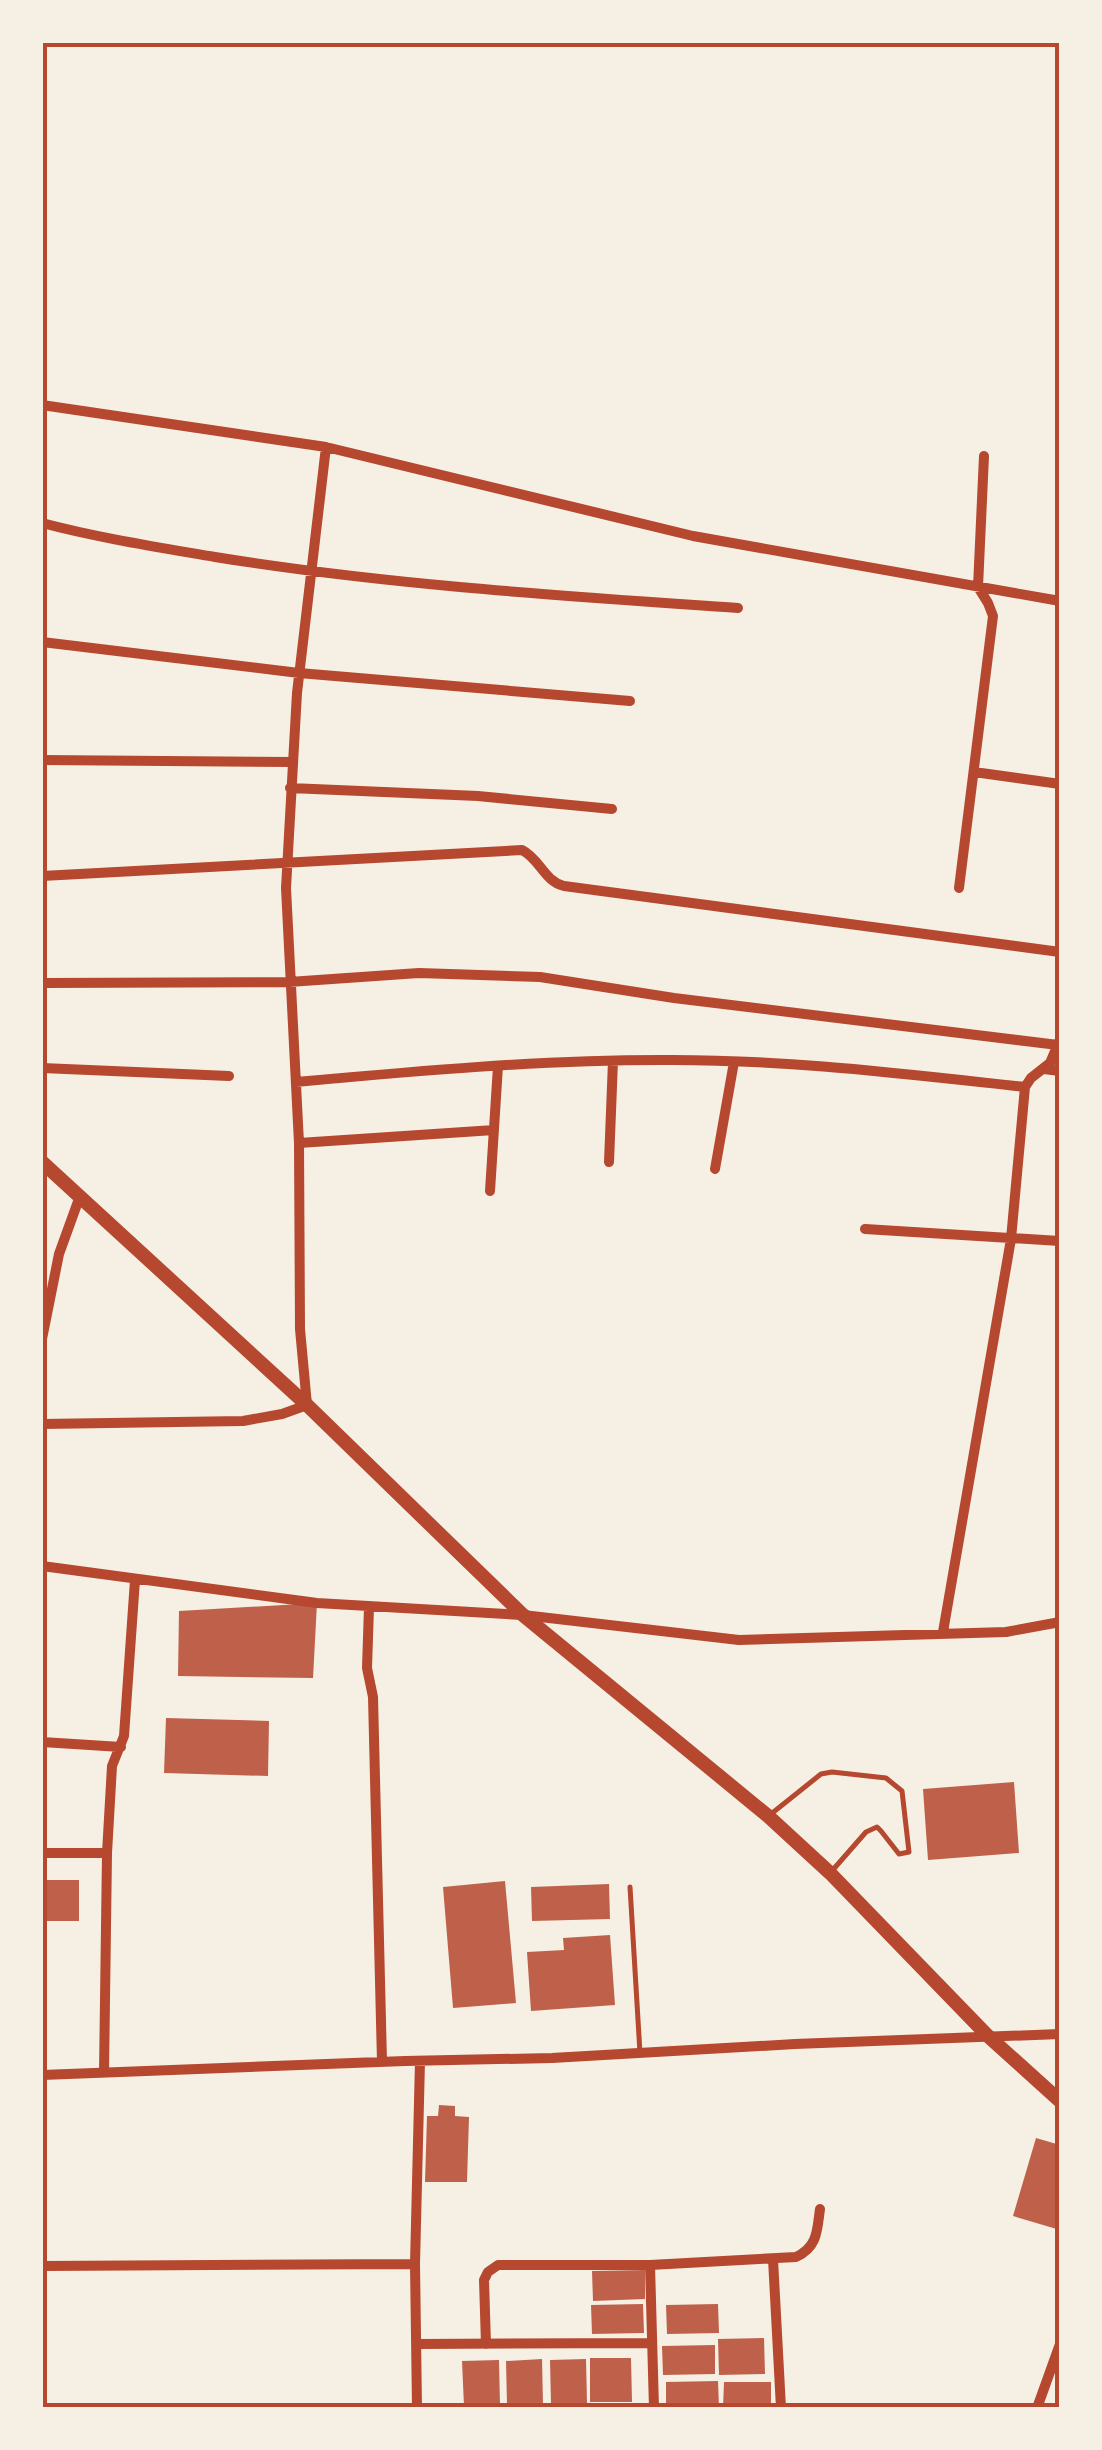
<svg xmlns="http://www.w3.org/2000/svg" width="1102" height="2450" font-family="Poppins,sans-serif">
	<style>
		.building { fill: #bf614a }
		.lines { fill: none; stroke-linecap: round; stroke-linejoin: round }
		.service { stroke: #b5482f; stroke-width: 5 }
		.minor { stroke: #b5482f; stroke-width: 10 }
		.tertiary { stroke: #b5482f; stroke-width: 14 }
		.neatline { fill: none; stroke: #b5482f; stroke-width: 4 }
	</style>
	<rect width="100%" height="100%" fill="#f6efe4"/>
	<path class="building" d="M317,1603l-4,75 -135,-2 1,-65z
		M166,1718l103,3 -1,55 -104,-3z
		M1014,1782l5,71 -91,7 -5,-71z
		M42,1880h37v41h-37z
		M505,1881l11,122 -63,5 -10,-121z
		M609,1884l1,35 -78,2 -1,-34z
		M610,1935l5,70 -84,6 -4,-59 37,-2 -1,-12z
		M439,2105l16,1v10l14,1 -2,65h-42l2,-66h11z
		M1036,2138l24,7v85l-47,-14z
		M645,2270v29l-52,2 -1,-30z
		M643,2304l1,29 -52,1 -1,-29z
		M718,2304l1,29 -52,1 -1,-29z
		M764,2338l1,36 -46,1 -1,-36z
		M715,2345v29l-52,1 -1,-29z
		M590,2358h41l1,44h-42z
		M542,2359l1,45 -36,1 -1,-44z
		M586,2359l1,44 -36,1 -1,-44z
		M499,2360l1,45 -36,1 -2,-45z
		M718,2381l1,27h-53v-26z
		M724,2382h47v26h-48z"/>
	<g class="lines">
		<path class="service" d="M771,1814l50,-40 11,-2 54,6 16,13 7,61 -10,2 -18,-23 -4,-4 -11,5 -35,40
			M630,1887l10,166"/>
		<path class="minor" d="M42,405l284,42 367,89 367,65
			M42,523c57,15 115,24 173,34 173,28 349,39 523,51
			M42,642l257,31 331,28
			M42,760l250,2
			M974,772l86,12
			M290,788l188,8 134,13
			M42,876l480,-26c18,9 22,31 42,36l496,66
			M959,888l34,-272 -5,-13 -10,-16 6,-131
			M42,983l247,-1 130,-9 121,4 134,21 384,47
			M42,1068l187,8
			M1044,1069l16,2
			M296,1082c121,-11 243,-22 365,-22 122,-1 243,14 364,27
			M299,1143l195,-13
			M609,1162l4,-101
			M715,1169l19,-107
			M490,1191l8,-125
			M865,1229l195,12
			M42,1339l17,-85 21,-58
			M42,1424l201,-3 39,-7 25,-9 -7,-76 -1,-186 -13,-255 11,-195 29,-246
			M42,1566l275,37 206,12 216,25 267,-8 54,-10
			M369,1607l-2,61 6,29 9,365
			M943,1632l68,-393 14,-152 6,-9 19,-15 9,-21
			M42,1742l79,5
			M42,1853h65
			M104,2073l3,-220 5,-87 12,-30 11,-156
			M42,2075l363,-14 147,-3 243,-14 265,-10
			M773,2259l8,149
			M650,2265l146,-8c22,-10 21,-27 24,-48
			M42,2266l373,-2
			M417,2344l235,-1
			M486,2344l-2,-64 4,-8 10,-7h152l4,143
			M417,2408l-2,-144 5,-203
			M1037,2408l23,-64"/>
		<path class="tertiary" d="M42,1162l265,243 216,210 245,201 62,57 158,163 72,65"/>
	</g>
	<rect width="1102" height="2450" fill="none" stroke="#f6efe4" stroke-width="90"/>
	<rect x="45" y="45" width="1012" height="2360" class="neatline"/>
</svg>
